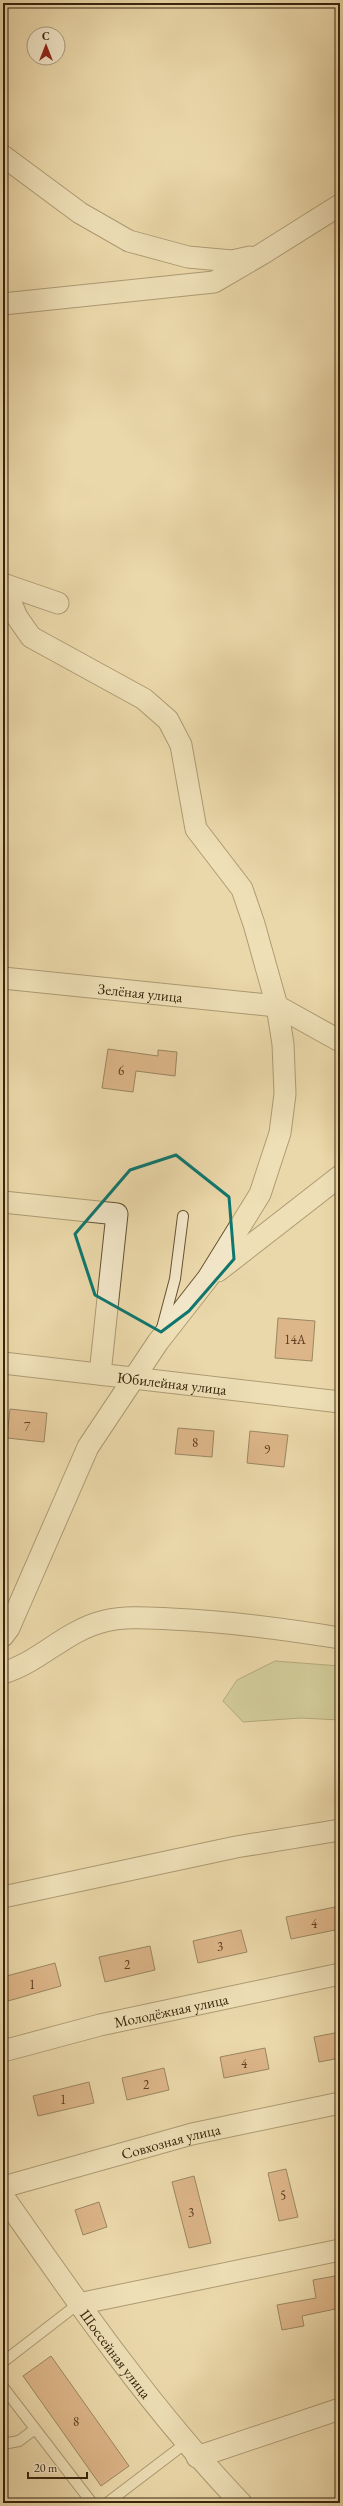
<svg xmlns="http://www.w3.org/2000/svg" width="343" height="2506" font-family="'EB Garamond',serif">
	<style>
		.green { fill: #b6bf8a; stroke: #76724a }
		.building { fill: #ca8961; stroke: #37240b }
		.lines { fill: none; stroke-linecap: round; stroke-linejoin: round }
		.service-casing { stroke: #645133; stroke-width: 12 }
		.minor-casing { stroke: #645133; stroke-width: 23 }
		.service { stroke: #f2e6c8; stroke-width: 10 }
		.minor { stroke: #f2e6c8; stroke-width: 21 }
		.marked { fill: none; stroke: #0f766e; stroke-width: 3; stroke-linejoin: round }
		.labels { text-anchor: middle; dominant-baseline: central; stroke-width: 3; stroke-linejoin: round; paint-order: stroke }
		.number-label { font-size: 13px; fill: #5c3d20 }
		.street-label { font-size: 15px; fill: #37240b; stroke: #f2e6c8 }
	</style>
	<rect width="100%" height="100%" fill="#ebd8aa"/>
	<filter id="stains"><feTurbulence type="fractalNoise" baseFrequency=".005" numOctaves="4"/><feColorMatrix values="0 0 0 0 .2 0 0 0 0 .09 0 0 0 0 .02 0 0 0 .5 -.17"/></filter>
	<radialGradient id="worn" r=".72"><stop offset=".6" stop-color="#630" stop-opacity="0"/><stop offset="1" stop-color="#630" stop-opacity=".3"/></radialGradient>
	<path class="green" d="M275,1661l65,5v54l-39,-2 -58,4 -20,-21 14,-21z"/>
	<path class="building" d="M108,1049l50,7v-6l19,2 -2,24 -39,-5 -3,21 -31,-4z
		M278,1318l37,3 -3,40 -37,-3z
		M10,1409l37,4 -3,29 -37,-4z
		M178,1428l36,3 -2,26 -37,-3z
		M250,1431l38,4 -4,32 -37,-4z
		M340,1906v23l-49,10 -5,-22z
		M241,1930l6,22 -49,11 -5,-22z
		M150,1946l5,24 -50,12 -6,-25z
		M55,1963l6,23 -53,15 -5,-24z
		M340,2032v26l-21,4 -5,-25z
		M265,2048l4,21 -45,9 -4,-21z
		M164,2068l5,22 -42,10 -5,-22z
		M89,2082l5,21 -56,13 -5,-20z
		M286,2169l12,48 -19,4 -11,-48z
		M194,2176l17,67 -22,5 -17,-66z
		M99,2202l8,25 -24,8 -8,-25z
		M335,2276l5,32 -38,8 2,10 -22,4 -5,-25 39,-7 -3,-18z
		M51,2356l78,110 -28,20 -78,-110z"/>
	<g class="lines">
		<defs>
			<path id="service" d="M162,1328l13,-49 8,-63
				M3,2362l75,-58
				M3,2387l89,116
				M3,2444l16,-3 16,-12
				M107,2503l79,-60"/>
			<g id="minor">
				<path d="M3,156l77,57 49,28 59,16 44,4 18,-4"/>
				<path d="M3,304l211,-22 48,-28 78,-49"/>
				<path d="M3,584l55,19"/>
				<path id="s1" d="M3,978l274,28 63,35"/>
				<path d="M3,1202l114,12 -17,160"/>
				<path d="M218,1271l122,-95"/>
				<path id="s2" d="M3,1363l337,39"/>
				<path d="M3,1636l6,-8 79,-181 70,-105 50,-64 52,-84 20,-61 5,-39 -2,-50 -6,-38 -23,-82 -12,-35 -46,-60 -15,-84 -13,-25 -24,-21 -113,-62 -14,-20 -14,-33"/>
				<path d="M3,1673c37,-11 63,-43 102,-52 21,-5 44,-3 66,-2 57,2 113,10 169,19"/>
				<path d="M3,1897l233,-50 104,-17"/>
				<path id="s3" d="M3,2051l97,-26 240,-51"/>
				<path id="s4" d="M3,2187l189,-53 148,-31"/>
				<path id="s5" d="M3,2196c74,106 148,213 238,307"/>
				<path d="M78,2304l262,-54"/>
				<path d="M197,2457l143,-48"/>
			</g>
		</defs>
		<use href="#service" class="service-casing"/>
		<use href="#minor" class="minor-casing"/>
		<use href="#service" class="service"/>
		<use href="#minor" class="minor"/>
	</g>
	<path d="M0 0H343V2506H0ZM176,1155l53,42 5,62 -45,52 -28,21 -66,-37 -20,-61 55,-64z" fill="#ebd8aa" fill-opacity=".55" fill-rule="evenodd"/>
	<path class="marked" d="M176,1155l53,42 5,62 -45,52 -28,21 -66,-37 -20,-61 55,-64z"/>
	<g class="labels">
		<g class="number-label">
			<text x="121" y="1070">6</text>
			<text x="295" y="1339">14А</text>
			<text x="27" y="1426">7</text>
			<text x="195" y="1442">8</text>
			<text x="267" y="1449">9</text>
			<text x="314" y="1923">4</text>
			<text x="220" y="1946">3</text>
			<text x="127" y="1964">2</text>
			<text x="32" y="1984">1</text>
			<text x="244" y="2063">4</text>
			<text x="146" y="2084">2</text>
			<text x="63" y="2099">1</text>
			<text x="283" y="2195">5</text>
			<text x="191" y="2212">3</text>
			<text x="76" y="2421">8</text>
		</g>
		<g class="street-label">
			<text stroke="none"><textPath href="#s1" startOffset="138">Зелёная улица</textPath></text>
			<text stroke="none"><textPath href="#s2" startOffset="170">Юбилейная улица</textPath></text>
			<text stroke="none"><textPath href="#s3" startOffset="173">Молодёжная улица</textPath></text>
			<text stroke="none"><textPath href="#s4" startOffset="174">Совхозная улица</textPath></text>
			<text stroke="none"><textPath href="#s5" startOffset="194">Шоссейная улица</textPath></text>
		</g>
	</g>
	<rect width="343" height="2506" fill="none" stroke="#ebd8aa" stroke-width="16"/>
	<rect x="4" y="4" width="335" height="2498" fill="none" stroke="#37240b" stroke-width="2"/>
	<rect x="8" y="8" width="327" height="2490" fill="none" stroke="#37240b"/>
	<g transform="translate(46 46)"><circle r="19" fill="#f2e6c8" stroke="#a7987c"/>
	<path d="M0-3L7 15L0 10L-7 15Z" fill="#8f2418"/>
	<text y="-6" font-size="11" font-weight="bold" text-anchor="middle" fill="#37240b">С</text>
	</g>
	<path d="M28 2472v6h59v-6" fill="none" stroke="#37240b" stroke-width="2"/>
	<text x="34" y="2472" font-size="12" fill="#37240b" stroke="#f2e6c8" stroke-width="3" paint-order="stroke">20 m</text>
	<rect width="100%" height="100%" filter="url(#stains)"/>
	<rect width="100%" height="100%" fill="url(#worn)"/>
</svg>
